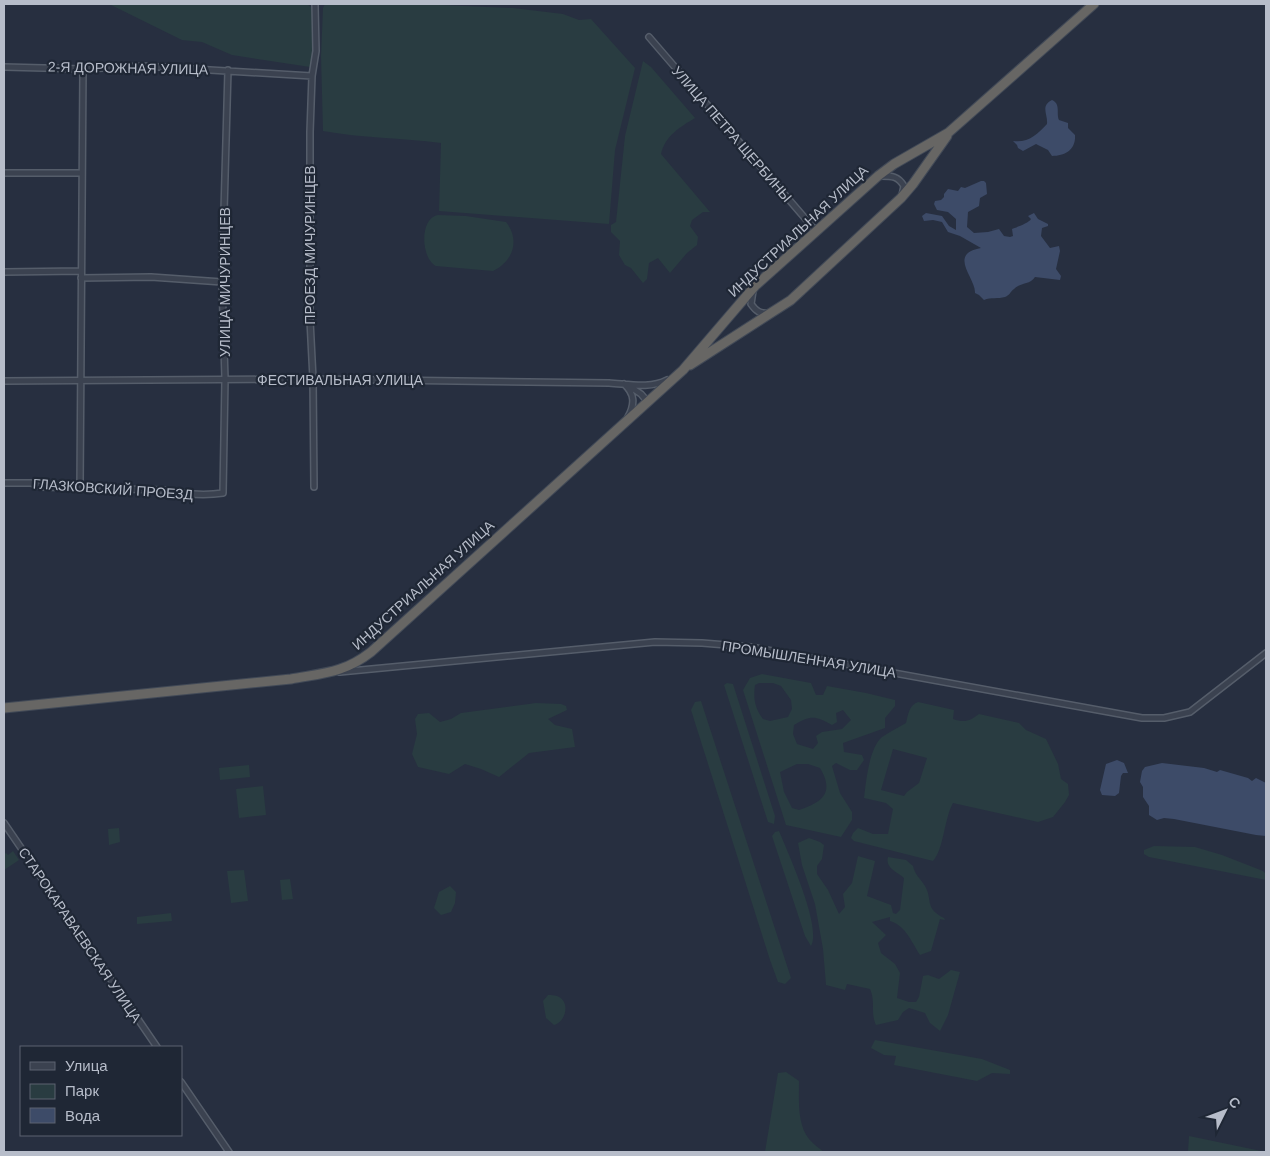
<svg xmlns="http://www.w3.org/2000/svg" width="1270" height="1156" font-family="Helvetica,sans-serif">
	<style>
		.green { fill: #293c41; fill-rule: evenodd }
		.water { fill: #3d4b68 }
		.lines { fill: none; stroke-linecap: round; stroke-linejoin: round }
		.minor-casing { stroke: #555d6a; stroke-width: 8 }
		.trunk-casing { stroke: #424a57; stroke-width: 11 }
		.minor { stroke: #3b4250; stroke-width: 5 }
		.trunk { stroke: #676664; stroke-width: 9 }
		.labels { text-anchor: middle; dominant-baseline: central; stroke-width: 4.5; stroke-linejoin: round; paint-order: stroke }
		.street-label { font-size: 14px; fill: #b7bdca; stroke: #1f2735 }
	</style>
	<rect width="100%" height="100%" fill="#272f40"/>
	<path class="green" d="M109,4h198l5,4 1,50 -3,9 -78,-12 -30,-13 -20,-2z
		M325,4h91l97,4 50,6 16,6 12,-1 44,49 -20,82 -6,74 -170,-13 2,-68c-40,-5 -79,-5 -118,-12l-2,-75 2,-48z
		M643,61l8,6 44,51c-15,9 -30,18 -34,36l49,58h-7l-11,8 -2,6 8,11 -1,8 -10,8 -17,20 -12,-15 -9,5 -2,16 -4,4 -12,-15 -6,-3 -6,-10 1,-14 -9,-9v-7l5,-3 9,-86z
		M438,215l28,1 40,6c15,19 6,40 -13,49l-57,-5c-15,-7 -17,-48 2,-51z
		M762,674l49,9 5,12h7l4,-9 39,7 29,7v6l-10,12v10l-42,15 1,9 18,3 2,5 -7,10h-7l-14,-7 -4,3 8,27 12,19v8l-11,17 -55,-12 -43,-135 7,-12zM759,683h14l8,3 10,14 1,9 -4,8 -18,4 -7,-2c-8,-11 -10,-20 -8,-34zM843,710l8,10 -9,9 -20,3 -6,4 2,7 -5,6 -16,-5 -4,-10 1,-9c17,-10 21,-9 38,0l5,-3 -1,-9zM797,764h11l12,4c15,25 2,34 -21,42l-7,-2 -8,-16 -4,-20z
		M727,683l6,1 42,132 -1,8 -6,-2 -44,-137z
		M701,701l90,277 -6,6 -7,-2 -8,-22 -79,-250 4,-8z
		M918,702l36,8 -1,9c12,4 17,2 26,-5l40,9 7,7 20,9 12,25 3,15 7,5 1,11 -4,7 -12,15 -15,5 -85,-19c-9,16 -9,46 -20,58l-79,-20 -3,-3 2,-5 5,-5 15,6h15l5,-25 -7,-6 -22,-5c2,-16 5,-50 18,-61 7,-5 16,-9 24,-14 2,-8 3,-18 12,-21zM893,749l34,9 -8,25 -12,9 -3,4 -23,-6z
		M536,703l25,1 5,2 1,4 -19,9 7,6 17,4 3,18 -46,6 -30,24 -18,-8 -16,-5 -16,10 -31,-7 -6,-13 5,-20 -2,-15 3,-5 11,-1 11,9 11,-3 10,-6z
		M249,765l1,12 -30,3 -1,-12z
		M263,786l3,29 -27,3 -3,-29z
		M119,828l1,14 -11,3 -1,-16z
		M779,831c9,22 43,96 32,115l-6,-10 -33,-100 3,-4z
		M809,838l11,4 4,3 -2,14 -5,7v8l11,16 11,24 6,-7 -2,-13 9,-11 6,-27 17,5 -8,35 24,9 2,8 3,1 4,-4 4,-32c-8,-7 -19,-10 -16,-21l18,3 7,6c2,9 7,12 12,20 8,14 -1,22 19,32l1,2 -5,-1 -9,32 -11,4c-9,-14 -14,-29 -30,-34v-4l-18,5 14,13 -8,8 3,10 14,11 5,9 -3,25 12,4h7l3,-5 4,-21 5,-1 11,4 12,-9 9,2 -12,43 -8,16 -10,-8 -5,-10 -16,-5 -6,4 -5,8 -22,5c-6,-13 0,-22 -6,-36l-23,-5 -2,6 -19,-5 -3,-36 -8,-45 -13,-39 -4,-22z
		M1154,846l41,1 27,8 41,16 3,3v6l-117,-23 -5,-3v-4z
		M13,851l6,9 -15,10v-16l2,-1 2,2z
		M244,870l4,31 -17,2 -4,-32z
		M290,879l3,20 -11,1 -2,-20z
		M450,886l6,6 -1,11 -4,9 -10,3 -7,-7 5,-16z
		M171,913l1,8 -35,3v-7z
		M548,995c3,0 6,0 9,1 14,5 9,26 -3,29l-8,-7 -3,-17z
		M875,1040l107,19 28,11v4l-18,-1 -15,8 -83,-16 2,-9 -12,-1 -13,-7z
		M786,1072l13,9c0,19 -2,43 10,58 4,5 10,9 15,13h-59l13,-79z
		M1189,1136l77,16h-78z"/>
	<path class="water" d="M1052,100c9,4 4,13 7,20l9,3v5l7,7c1,15 -10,21 -23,21l-4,-6 -12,-6 -13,7 -5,-3 -1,-3 -4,-4c15,2 24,-6 34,-17 1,-10 -7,-18 5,-24z
		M981,181h3l2,2 1,11 -7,4 -1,8 -11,6 -1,15 7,6 14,-1 11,-3 5,7 6,1 3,-1 -1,-7c5,-2 17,-6 19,-10l-3,-3 6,-3 4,6 10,5v2l-6,2 -1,8 9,12 9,-2 1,5 -4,18 5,7 -1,4 -25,-3c-5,8 -14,5 -21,12 -4,3 -4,6 -9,8 -7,2 -14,0 -21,3l-5,-5 -4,-2c1,-15 -28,-39 6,-45l-21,-12 -12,-4 -6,-10 -9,-2 -9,1 -2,-5 4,-3 16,3 7,10 7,4v-11l-8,-7 -11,-2 -3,-6 1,-3 6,-1 3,-3v-3l4,-5 10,2 3,-4 4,1z
		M1117,760l7,3 4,10h-5l-2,3 -2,17 -4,3 -13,-1 -2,-5 6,-26z
		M1162,763l42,5 13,4 3,-2 28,8 4,3 4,-3 10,5v53l-10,-1 -82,-16 -10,-1 -7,2 -8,-5v-9l-6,-9v-10l-3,-5 2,-11 3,-4z"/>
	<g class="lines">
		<defs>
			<path id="minor" d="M649,37l167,194
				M4,67l79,2 60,-3 169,10
				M4,173h78
				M881,176c11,0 17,0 23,10l-2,9
				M4,272l77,-1
				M81,278l70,-1 71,5
				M753,291l-2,13c5,7 9,10 17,9
				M4,381l309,-2 296,4c19,1 41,6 58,-3
				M624,384c11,10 11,20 4,33
				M629,386l12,8 6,7
				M4,483h27l10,4 122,3c20,4 40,6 60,3l2,-114 -3,-97 6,-212
				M314,487l-1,-108 -3,-59v-188l2,-56 4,-25 -1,-47
				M80,488l3,-419
				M340,672l315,-30 47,1 49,4 391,71h22l26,-6 76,-59
				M4,823l153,224
				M181,1082l48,70"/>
			<path id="trunk" d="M690,365l101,-65 110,-102 12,-14 34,-48
				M4,708l287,-29c33,-6 53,-6 80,-27l312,-282 72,-84 123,-110 16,-12 54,-31 146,-129"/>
		</defs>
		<use href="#minor" class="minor-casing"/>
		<use href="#trunk" class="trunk-casing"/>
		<use href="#minor" class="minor"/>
		<use href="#trunk" class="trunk"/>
	</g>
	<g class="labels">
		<g class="street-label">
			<text transform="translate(128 68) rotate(1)">2-Я ДОРОЖНАЯ УЛИЦА</text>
			<text transform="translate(732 134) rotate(49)">УЛИЦА ПЕТРА ЩЕРБИНЫ</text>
			<text transform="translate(798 231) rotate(-43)">ИНДУСТРИАЛЬНАЯ УЛИЦА</text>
			<text transform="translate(310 245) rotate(-90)">ПРОЕЗД МИЧУРИНЦЕВ</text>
			<text transform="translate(225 282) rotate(-90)">УЛИЦА МИЧУРИНЦЕВ</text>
			<text x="340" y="380">ФЕСТИВАЛЬНАЯ УЛИЦА</text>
			<text transform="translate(113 489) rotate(4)">ГЛАЗКОВСКИЙ ПРОЕЗД</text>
			<text transform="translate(423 585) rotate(-42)">ИНДУСТРИАЛЬНАЯ УЛИЦА</text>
			<text transform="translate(809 659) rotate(9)">ПРОМЫШЛЕННАЯ УЛИЦА</text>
			<text transform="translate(80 935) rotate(56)">СТАРОКАРАВАЕВСКАЯ УЛИЦА</text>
		</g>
	</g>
	<rect width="1270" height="1156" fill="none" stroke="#b7bdca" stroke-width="10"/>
	<rect x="20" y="1046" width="162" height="90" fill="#1f2735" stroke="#5c6371"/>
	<rect x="30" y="1062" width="25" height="8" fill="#3b4250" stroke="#5c6371"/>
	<text x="65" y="1071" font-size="15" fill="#b7bdca">Улица</text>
	<rect x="30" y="1084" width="25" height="15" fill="#293c41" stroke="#5c6371"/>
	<text x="65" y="1096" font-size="15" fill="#b7bdca">Парк</text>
	<rect x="30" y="1108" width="25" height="15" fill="#3d4b68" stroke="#5c6371"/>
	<text x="65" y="1121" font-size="15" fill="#b7bdca">Вода</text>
	<g transform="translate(1225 1111) rotate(48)" stroke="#1f2735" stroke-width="4" paint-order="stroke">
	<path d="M0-4L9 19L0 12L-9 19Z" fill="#b7bdca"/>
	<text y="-8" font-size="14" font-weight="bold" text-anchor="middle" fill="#b7bdca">С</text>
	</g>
</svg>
